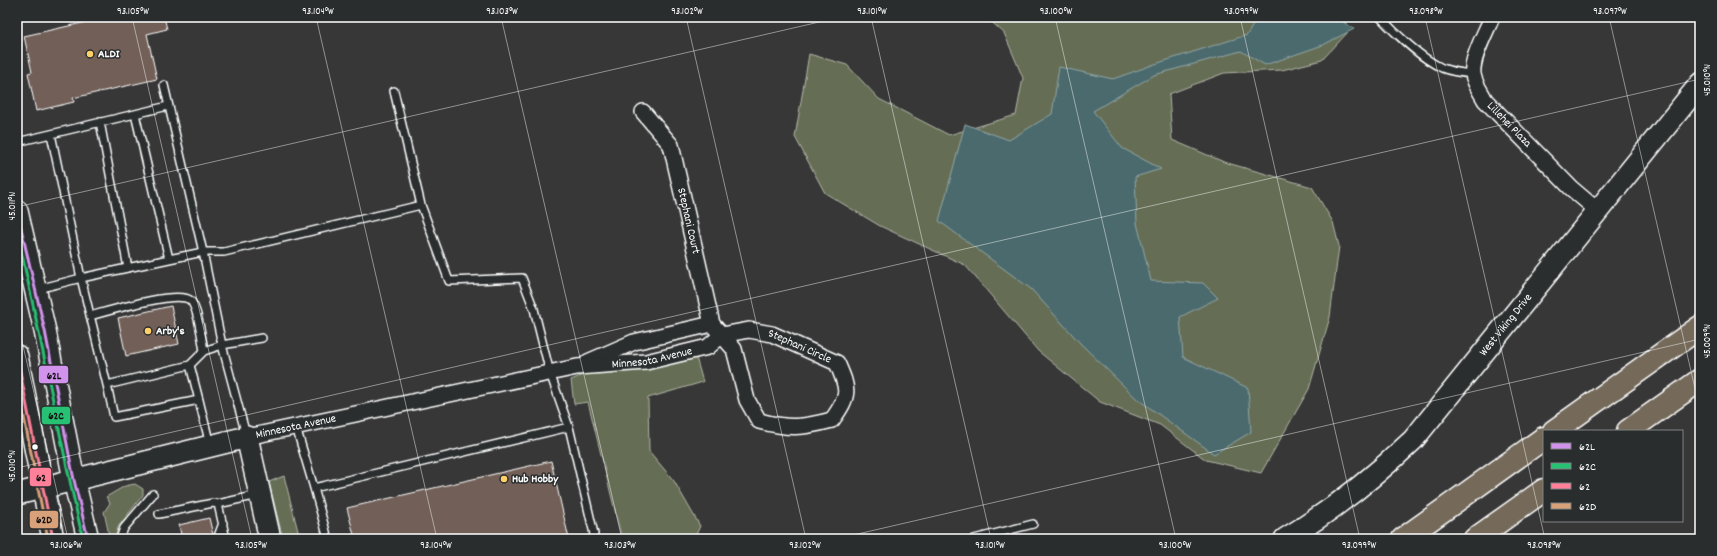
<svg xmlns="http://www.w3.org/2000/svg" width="1717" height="556" font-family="Dekko,sans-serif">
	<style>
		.green { fill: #656e54; stroke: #b2b6aa }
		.water { fill: #4b6a6d; stroke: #93a6a7 }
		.building { fill: #726159; stroke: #fff }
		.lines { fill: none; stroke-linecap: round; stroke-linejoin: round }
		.lane-casing { stroke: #fff; stroke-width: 10 }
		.street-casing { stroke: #fff; stroke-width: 18 }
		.secondary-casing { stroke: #fff; stroke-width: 24 }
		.highway-casing { stroke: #fff; stroke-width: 25 }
		.lane { stroke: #2a2d2e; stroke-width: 7 }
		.street { stroke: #2a2d2e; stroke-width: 15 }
		.secondary { stroke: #2a2d2e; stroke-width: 21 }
		.highway { stroke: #746a5a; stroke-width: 22 }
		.bus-1-casing { stroke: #2a2d2e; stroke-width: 6 }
		.bus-2-casing { stroke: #2a2d2e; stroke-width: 6 }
		.bus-3-casing { stroke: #2a2d2e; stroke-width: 6 }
		.bus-4-casing { stroke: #2a2d2e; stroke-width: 6 }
		.bus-1 { stroke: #d193ec; stroke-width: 3 }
		.bus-2 { stroke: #26c172; stroke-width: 3 }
		.bus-3 { stroke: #ff8098; stroke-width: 3 }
		.bus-4 { stroke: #d9a179; stroke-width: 3 }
		.ticks { fill: none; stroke: #fff; stroke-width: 1; stroke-opacity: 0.45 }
		.poi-dot { fill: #ffd166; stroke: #2a2d2e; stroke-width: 1.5 }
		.bus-dot { fill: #fff; stroke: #2a2d2e; stroke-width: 1.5 }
		.labels { text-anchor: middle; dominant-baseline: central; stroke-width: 3; stroke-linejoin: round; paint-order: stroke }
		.poi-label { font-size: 12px; font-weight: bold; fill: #fff; stroke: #2a2d2e; text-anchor: start }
		.street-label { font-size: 12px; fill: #fff; stroke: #2a2d2e }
		.line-badge { stroke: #2a2d2e; stroke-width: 1.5 }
		.pale-badge-label { font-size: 11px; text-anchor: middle; font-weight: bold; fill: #111 }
		.neatline { fill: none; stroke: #fff; stroke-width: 1.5 }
		.ticks-label { font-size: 10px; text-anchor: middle; fill: #fff }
	</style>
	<rect width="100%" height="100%" fill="#383737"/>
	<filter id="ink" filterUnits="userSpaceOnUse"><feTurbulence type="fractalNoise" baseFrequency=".025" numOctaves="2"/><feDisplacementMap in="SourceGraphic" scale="8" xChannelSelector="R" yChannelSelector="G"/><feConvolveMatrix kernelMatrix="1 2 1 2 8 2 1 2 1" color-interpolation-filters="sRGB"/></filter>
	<g filter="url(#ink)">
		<path class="green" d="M986,17h357l6,14 -27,29 -40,10 -58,3 -55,21 3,46 52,22 88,25 21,35 6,24 -9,71 -21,72 -48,84 -55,-13 -46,-35 -60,-23 -62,-51 -73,-86 -85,-39 -55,-33 -30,-56 14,-83 38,11 32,34 70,36 67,-20 7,-37 -19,-45z
			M695,354l8,28 -55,16 1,53 25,30 26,45 -6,13h-72l-34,-137 -14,2 -3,-24 19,-8z
			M284,476l16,63h-17l-14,-57z
			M135,484l8,5v6l-25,32 -3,12h-5l-6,-27 6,-9 -4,-6 19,-11z"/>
		<path class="water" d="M1258,17h78l18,12 -31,16 -58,20 -24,-14 -87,24 -61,36 29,37 39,21 -26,8 2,46 14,58 52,2 15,15 -38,19 3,40 65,31 3,44 -37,22 -78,-56 -55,-54 -50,-55 -92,-68 26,-97 44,16 43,-26 7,-47 54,12 42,-15 92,-29z"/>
		<path class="building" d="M109,17h55l3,12 -20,5 10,45 -84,19 1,4 -38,9 -8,-38 4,-1 -8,-36z
			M171,306l8,38 -53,12 -8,-38z
			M551,461l18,78h-214l-8,-31z
			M209,518l4,17 -1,4h-30l-3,-14z"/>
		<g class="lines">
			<defs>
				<path id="lane" d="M1380,17c15,16 42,42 62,51 10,4 20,5 31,6
					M135,114l33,-8
					M100,122l28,146
					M51,134l84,-20 34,145 34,-7 -39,-167
					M17,142l34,-8 30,144 -43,11
					M169,259l-88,19 26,107 83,-20 14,-14 18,-6 40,-7
					M90,316c19,-5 86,-26 100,-16 8,7 12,40 14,51
					M190,365l9,35
					M107,385l7,32 85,-17 11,45
					M296,427l18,61 255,-61 -19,-54 -16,-64 -12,-31 -73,3 -28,-76 -27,-114
					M569,427l25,107 -2,5
					M246,435l-24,-90 -19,-93h21l197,-47
					M314,488l14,51
					M218,504l8,35
					M159,514l54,-11 5,1 40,-9
					M120,539l4,-11 29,-34
					M217,539l6,-16
					M974,539l59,-15"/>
				<g id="street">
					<path id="s1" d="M1492,17c-6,15 -21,41 -19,57 1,9 8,18 12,26l86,88 27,23"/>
					<path d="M588,362l46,-20 78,-18"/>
					<path id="s2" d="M247,437l330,-70 69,-5 62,-15 14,-12 27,-5 23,4 65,29c12,27 13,32 -5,57 -30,8 -43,9 -73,1l-12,-21 -13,-51 -22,-25 -41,-179 -28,-33"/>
				</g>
				<g id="secondary">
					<path d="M17,211l28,120 29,149 14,59"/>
					<path d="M17,356l36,183"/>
					<path d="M17,494l230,-57 23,102"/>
					<path id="s3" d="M1285,539c47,-28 88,-61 128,-99l287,-356"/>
				</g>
				<path id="highway" d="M1554,431l146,-104
					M1628,431l72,-51
					M1403,539l141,-101
					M1475,539l69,-49"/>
			</defs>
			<use href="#lane" class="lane-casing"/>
			<use href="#street" class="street-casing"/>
			<use href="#secondary" class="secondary-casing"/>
			<use href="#highway" class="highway-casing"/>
			<use href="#lane" class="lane"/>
			<use href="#street" class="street"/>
			<use href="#secondary" class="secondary"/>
			<use href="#highway" class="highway"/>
			<defs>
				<path id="bus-1" d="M17,211l28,120 29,149 14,59"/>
				<path id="bus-2" d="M17,233c24,102 42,204 66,306"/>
				<path id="bus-3" d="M17,356l36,183"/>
				<path id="bus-4" d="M17,382l31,157"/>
			</defs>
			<use href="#bus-1" class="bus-1-casing"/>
			<use href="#bus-2" class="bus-2-casing"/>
			<use href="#bus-3" class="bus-3-casing"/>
			<use href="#bus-4" class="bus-4-casing"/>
			<use href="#bus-1" class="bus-1"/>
			<use href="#bus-2" class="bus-2"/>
			<use href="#bus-3" class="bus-3"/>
			<use href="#bus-4" class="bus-4"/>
		</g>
	</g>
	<path class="ticks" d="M132,17l120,522M316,17l121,522M501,17l121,522M686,17l120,522M871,17l120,522M1055,17l121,522M1240,17l120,522M1425,17l120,522M1609,17l91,393M17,207l824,-190M17,320l51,219M17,468l1683,-389M836,539l864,-200"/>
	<g class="poi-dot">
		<circle cx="90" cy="54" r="4"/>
		<circle cx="148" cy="331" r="4"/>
		<circle cx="504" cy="479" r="4"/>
	</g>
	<circle class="bus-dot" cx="35" cy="447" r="3.5"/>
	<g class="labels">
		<g class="poi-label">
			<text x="98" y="54">ALDI</text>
			<text x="156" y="331">Arby's</text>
			<text x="512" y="479">Hub Hobby</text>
		</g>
		<g class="street-label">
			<text stroke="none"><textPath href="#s1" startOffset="124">Lillehei Plaza</textPath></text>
			<text transform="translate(688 221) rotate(77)">Stephani Court</text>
			<text stroke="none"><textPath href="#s3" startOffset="310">West Viking Drive</textPath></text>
			<text stroke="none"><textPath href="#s2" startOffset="570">Stephani Circle</textPath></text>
			<text stroke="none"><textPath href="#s2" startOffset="413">Minnesota Avenue</textPath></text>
			<text stroke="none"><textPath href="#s2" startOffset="50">Minnesota Avenue</textPath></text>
		</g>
	</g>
	<g class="line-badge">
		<rect x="38" y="365" width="31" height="19" rx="4" fill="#d193ec"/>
		<rect x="41" y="406" width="30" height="19" rx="4" fill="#26c172"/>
		<rect x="29" y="467" width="23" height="20" rx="4" fill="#ff8098"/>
		<rect x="29" y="510" width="30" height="19" rx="4" fill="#d9a179"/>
	</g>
	<g class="pale-badge-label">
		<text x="54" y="379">62L</text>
		<text x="56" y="419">62C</text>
		<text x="41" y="481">62</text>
		<text x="44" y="523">62D</text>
	</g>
	<rect width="1717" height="556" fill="none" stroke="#2a2d2e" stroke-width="44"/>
	<rect x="1543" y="430" width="140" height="92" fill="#2a2d2e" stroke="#7f8182"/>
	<rect x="1551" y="443" width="20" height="6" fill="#d193ec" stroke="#7f8182"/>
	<text x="1579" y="450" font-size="12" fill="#ffffff">62L</text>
	<rect x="1551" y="463" width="20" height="6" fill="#26c172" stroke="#7f8182"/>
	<text x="1579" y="470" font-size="12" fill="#ffffff">62C</text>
	<rect x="1551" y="483" width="20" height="6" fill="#ff8098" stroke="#7f8182"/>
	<text x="1579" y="490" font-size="12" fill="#ffffff">62</text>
	<rect x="1551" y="503" width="20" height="6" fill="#d9a179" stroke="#7f8182"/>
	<text x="1579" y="510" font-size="12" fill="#ffffff">62D</text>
	<rect x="22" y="22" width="1673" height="512" class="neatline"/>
	<g class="ticks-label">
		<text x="133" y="14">93.105°W</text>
		<text x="318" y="14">93.104°W</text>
		<text x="502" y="14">93.103°W</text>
		<text x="687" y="14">93.102°W</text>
		<text x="872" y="14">93.101°W</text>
		<text x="1056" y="14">93.100°W</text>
		<text x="1241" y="14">93.099°W</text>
		<text x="1426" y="14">93.098°W</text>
		<text x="1610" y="14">93.097°W</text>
		<text transform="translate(1706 80) rotate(-90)" y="4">45.010°N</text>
		<text transform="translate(11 206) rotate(-90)" y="4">45.011°N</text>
		<text transform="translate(1706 341) rotate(-90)" y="4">45.009°N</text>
		<text transform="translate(11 466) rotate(-90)" y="4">45.010°N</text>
		<text x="66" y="548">93.106°W</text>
		<text x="251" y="548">93.105°W</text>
		<text x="436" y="548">93.104°W</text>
		<text x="620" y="548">93.103°W</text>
		<text x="805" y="548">93.102°W</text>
		<text x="990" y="548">93.101°W</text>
		<text x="1175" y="548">93.100°W</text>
		<text x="1359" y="548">93.099°W</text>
		<text x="1544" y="548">93.098°W</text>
	</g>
</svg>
